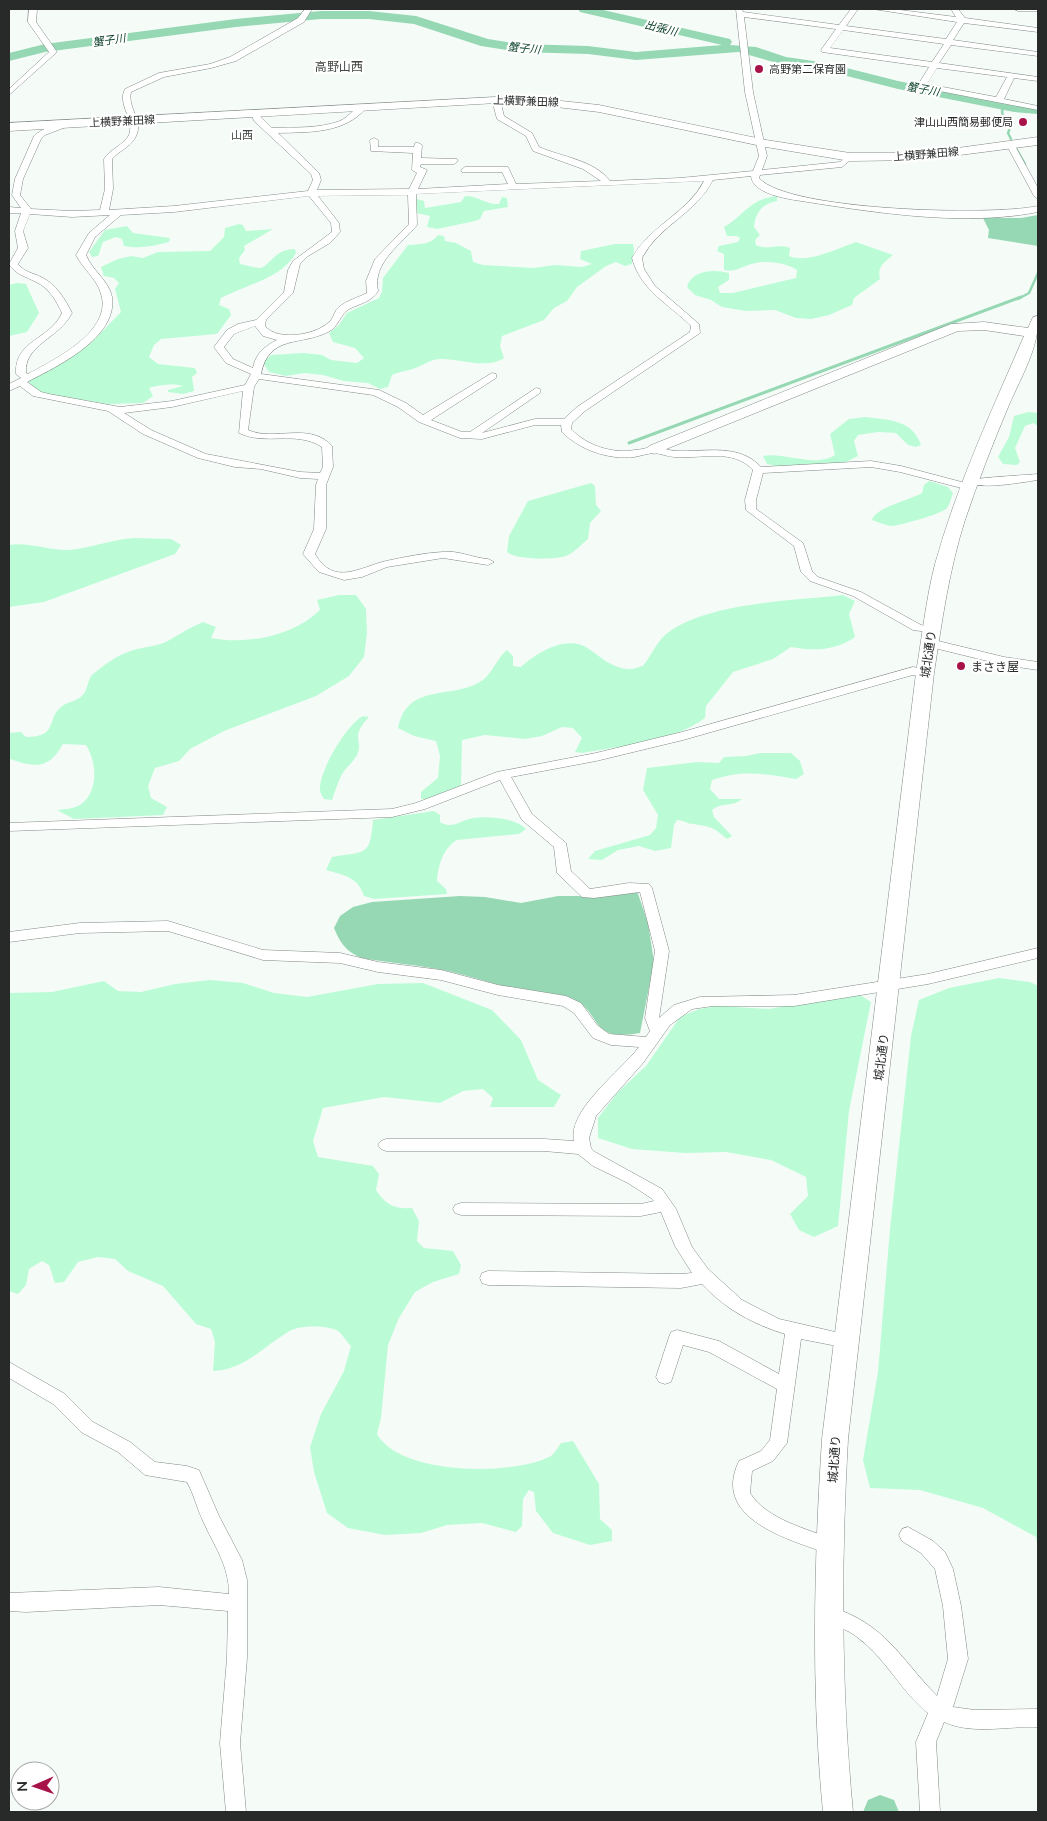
<svg xmlns="http://www.w3.org/2000/svg" width="1047" height="1821" font-family="Mulish,'Noto Sans JP',sans-serif">
	<style>
		.green { fill: #bbfcd7 }
		.water { fill: #96d8b3 }
		.lines { fill: none; stroke-linecap: round; stroke-linejoin: round }
		.stream-far1 { stroke: #96d8b3; stroke-width: 2.5 }
		.stream { stroke: #96d8b3; stroke-width: 3 }
		.river { fill: #96d8b3; fill-rule: evenodd }
		.street-casing { stroke: #828985; stroke-width: 1 }
		.secondary-casing { stroke: #828985; stroke-width: 1 }
		.street { fill: #fff; fill-rule: evenodd }
		.secondary { fill: #fff; fill-rule: evenodd }
		.poi-dot { fill: #a71349; stroke: #fff; stroke-width: 2 }
		.labels { text-anchor: middle; dominant-baseline: central; stroke-width: 4.5; stroke-linejoin: round; paint-order: stroke }
		.far-water-label { font-size: 11px; font-style: italic; fill: #053c24; stroke: #fff }
		.far-poi-label { font-size: 11px; fill: #272a28; stroke: #fff; text-anchor: start }
		.far-street-label { font-size: 11px; fill: #272a28; stroke: #fff }
		.far-neighbourhood-label { font-size: 11px; fill: #404642; stroke: #fff }
		.far-quarter-label { font-size: 12px; fill: #404642; stroke: #fff }
		.street-label { font-size: 12px; fill: #272a28; stroke: #fff }
		.poi-label { font-size: 12px; fill: #272a28; stroke: #fff; text-anchor: start }
	</style>
	<rect width="100%" height="100%" fill="#f5fcf8"/>
	<path class="green" d="M465,196c14,0 21,9 34,8l3,-7 5,1 1,9 -24,4 -4,8 -5,2 -38,8 -10,-2 3,-11 -13,-3 -3,-8 3,-6 7,2 1,7 36,-6z
		M777,196v5c-14,2 -22,12 -23,26l6,8 -5,5 1,5c12,6 22,-2 34,3l-1,8c19,8 49,-8 67,-14l37,13c-9,8 -16,11 -13,24l-26,19 -2,7 -23,10 -18,4 -15,-1 -21,-8 -29,1 -24,-4 -11,-7 -16,-5 -8,-8c5,-17 26,-18 42,-14v7l-11,7 2,6h13l63,-15 1,-8c-13,-8 -35,-11 -51,-4 -9,3 -12,6 -22,4v-16l-7,-3 2,-5 19,-4 2,-4 -3,-2h-10l-3,-9c21,-12 25,-28 53,-31z
		M239,224l4,1 3,6 27,-2 -29,17 1,4 -6,8 1,6c6,1 14,4 20,4 9,-1 14,-19 35,-19l1,4c-16,27 -50,31 -75,45l-2,7 10,4 2,6 -14,19 -56,5 -7,6 -5,12 9,7 37,4 2,5 -5,4 2,14 -11,3 -15,-2v-2l15,-4c-11,-3 -23,-1 -34,2l4,8 -10,7 -35,1 -68,-11 -10,-8 -2,-5 47,-25 17,-13 29,-30 -6,-23 4,-6 -5,-5 -10,-2 -3,-9 17,-8 13,-3 12,2 15,-6 52,-1 14,-14 1,-9z
		M127,226l6,7 37,5 -1,4c-15,4 -29,7 -45,4l-2,-7 -6,-2 -13,5 -5,14 -6,1 -3,-5 16,-22z
		M438,235l6,1 1,5 11,2 15,8 2,11 10,3 51,3 20,-3 28,2 10,-3 -12,-5 1,-8 34,-7h18l1,7 -2,13 -7,2 -9,-4 -10,4 -29,21 -10,14 -13,7 -10,12 -42,16 -2,10 4,12c-18,12 -44,0 -65,1 -9,1 -14,5 -21,8 -9,4 -18,4 -26,8l-4,12 -8,2 -12,-6 -24,-2 -21,-6 -19,-2 -18,3 -17,-4 -6,-9 8,-8 33,-2 18,2 9,5 26,3 7,-5 -9,-10 -22,-6 -4,-9 10,-8 8,-12 32,-15 3,-6 1,-14 25,-33c11,-1 23,0 30,-10z
		M17,283l9,1 13,29 -12,19 -18,4v-51z
		M1028,412l10,1v13l-5,-3 -8,3 -10,22 5,14 -3,3 -14,-1 -5,-7 11,-20 5,-21z
		M865,417c23,3 47,2 56,28l-5,2 -8,-2 -12,-12 -18,-1 -20,3 -4,6 4,15 -14,7 -68,3 -9,-2 -4,-8c21,-4 51,12 72,-1l-5,-21 19,-15z
		M929,481l19,6 5,6c-2,5 -3,11 -6,15 -3,5 -48,18 -56,18 -6,-1 -13,-4 -19,-6 4,-13 36,-19 50,-27l2,-8z
		M591,483l4,3 1,19 5,6 -11,12 -2,16c-6,5 -14,14 -22,17 -12,4 -50,4 -59,-4l2,-16 19,-35z
		M135,538l36,1 10,6 -6,9 -131,48 -35,5v-62c19,-3 38,5 58,5 23,-1 44,-11 68,-12z
		M339,595h17l10,14 1,24 -3,24 -15,19 -33,20 -92,35 -34,18 -11,12 -24,7 -7,18 3,12 16,9 -4,8 -89,4 -17,-9c8,-1 16,-1 23,-5 19,-13 17,-43 6,-60l-23,-1c-14,25 -27,24 -53,15l-1,-26 12,-1 5,5c32,0 21,-18 34,-29 8,-8 18,-5 25,-16 3,-6 3,-13 8,-18 10,-8 23,-18 35,-22 12,-5 26,-5 38,-10 12,-7 23,-14 37,-20l13,5 -5,11c36,7 83,-2 109,-28l-3,-10z
		M843,595l12,6 -6,13 6,23c-20,14 -41,14 -64,10l-18,12 -40,13 -27,34 -1,12c-30,23 -85,28 -123,35l-7,-1 7,-14 -9,-10 -11,-1 -20,9 -17,3 -40,-4 -23,5 -1,46 -33,13h-7v-7l17,-14 2,-22 -4,-15 -22,-5 -16,-8c10,-47 54,-27 85,-48 10,-8 14,-22 24,-30l6,6v10l8,1c17,-15 46,-33 68,-18 11,8 24,19 38,20 5,1 11,-2 16,-3 7,-9 12,-20 19,-28 36,-36 132,-37 181,-43z
		M363,716l6,1c-20,21 -5,23 -12,38 -4,7 -11,13 -15,19 -4,8 -7,17 -10,26l-8,-1c-2,-3 -4,-6 -4,-10 -1,-18 27,-65 43,-73z
		M760,753h31l9,8 4,13 -8,5c-31,-5 -53,-10 -84,1l-2,9 9,10h23c-9,8 -20,3 -30,11l2,7 18,19 -5,3c-15,-13 -16,-12 -34,-15 -6,0 -9,-4 -16,-4l-3,5 -3,23 -16,3 -16,-5 -21,4 -16,10 -14,-1 7,-8 55,-16 6,-7 2,-13 -15,-25 4,-22 50,-6 22,1 5,-6 22,-1z
		M434,811l6,4v7c12,8 21,-2 33,-4 16,-2 42,0 53,11l-7,5 -62,6c-14,8 -19,26 -20,41l9,8 1,5 -73,5 -10,-3c-6,-19 -20,-21 -38,-26l6,-13c34,-6 38,0 41,-37z
		M999,978l31,4 8,4v565l-2,-14 -53,-29 -63,-18 -50,-2 -7,-28 15,-88 12,-143 21,-193 8,-36 30,-12z
		M210,980l33,3 31,10 33,4 71,-13 45,-1 69,27 29,30 17,40 23,15 -7,12h-64l3,-9 -10,-9 -20,2 -23,12 -56,-6 -61,11 -10,33 5,16 55,9 6,8 -3,16c10,15 18,19 36,18l7,13 -2,20 7,7 29,3 8,14 -2,9 -26,8 -18,10 -16,26 -11,27 -7,73 -4,16c23,41 133,42 172,23 5,-2 9,-10 12,-14l12,-2 26,43 1,35 12,11v11l-22,4 -37,-12 -17,-22 -2,-19 -5,-2 -6,9 -1,27 -6,6 -34,-9 -35,2 -26,8 -36,2 -37,-7 -21,-15 -13,-41 -4,-25 11,-33 23,-43 7,-25c-4,-4 -9,-12 -13,-15 -12,-6 -39,-6 -50,1 -25,15 -44,38 -75,39l2,-29 -4,-13 -15,-5 -33,-38 -35,-15 -13,-12 -17,-2 -20,5 -14,20 -9,1 -6,-18 -7,-4 -13,8 -3,16 -8,9 -9,-3v-298l43,-1 52,-11 14,10 23,1 34,-8z
		M857,993l14,9 -22,109 -11,115 -24,11 -15,-7 -9,-16 18,-18 -2,-19 -35,-17 -45,-8 -41,1 -53,-4 -34,-11v-20l20,-26 28,-26 34,-49 19,-8 18,-3 52,3z"/>
	<path class="water" d="M1038,215v31l-50,-8 1,-8 -6,-12h38z
		M637,891l11,32 6,39 -14,71c-55,10 -35,-23 -72,-36 -17,-5 -36,-4 -53,-8 -23,-5 -44,-13 -67,-18 -28,-6 -58,-8 -87,-13 -15,-7 -21,-15 -27,-30l6,-12 13,-9 19,-5 88,-6 25,1 36,6 37,-7h42z"/>
	<g class="lines">
		<path class="stream-far1" d="M1005,106l-3,5 1,6 9,6 -4,10 3,6
			M1016,148l9,16
			M1018,299l11,-6 9,-20"/>
		<path class="stream" d="M629,443l392,-146"/>
		<path class="river" d="M578,9h21l131,30 2,3 -2,3 26,2 30,10 41,6 71,18 116,23 24,2v8l-24,-2 -116,-23 -71,-18 -43,-6 -46,-13 -102,8 -48,-6 -68,-2 -39,-6 -67,-22 -45,-5h-48l-85,8 -191,25 -36,9v-8l36,-9 191,-25 85,-8h48l47,5 72,23 32,5 68,2 48,6 86,-7 -142,-33z
			M880,1795l14,5 5,12h-36l5,-12z"/>
		<defs>
			<path id="street" d="M29,9h8l-1,13 21,30 -48,43v-6l40,-37 -21,-30z
				M305,9h7l-8,13 -68,39 -25,7 -47,9 -33,15c-4,16 14,30 4,46 -5,9 -16,13 -23,21l1,30 -4,21 65,-4 134,-15 5,-11 -2,-6 -57,-53 -3,-8 4,-2 17,17c23,-1 46,1 68,-7 9,-4 17,-17 26,-16l1,2c-22,27 -58,25 -89,26l41,40 2,7 -4,10 92,-1 8,-16 -5,-3 1,-17 -42,-2 -1,-11 4,-2 4,2v7h36l1,-4h3l4,2 -1,13 36,1 1,2 -4,3h-33l-1,3 7,3 -9,19 90,-5 -6,-12h-40l-1,-2 4,-3h43l8,17 85,-3 -18,-12 -50,-18 -7,-15 -29,-17 -5,-19 4,-2 4,2 4,16 28,17 7,14c23,10 55,13 71,34l70,-3 73,-7 6,-15 -14,-64 -9,-83h6l1,3 96,13 12,-16h7l-12,17 100,13 11,-17 -84,-13h19l64,8 -5,-8h7l7,9 73,10v4l-74,-9 -11,17 85,12v4l-87,-11 -12,18 99,14v4l-24,-3 -10,21 34,7v4l-119,-23 -1,-2 11,-18 -107,-15 -1,-2 15,-21 -92,-12 9,75 14,64 -5,14 78,-8 10,-8 4,3 -12,10 -82,8 -1,3c28,33 233,38 279,28v6c-69,14 -154,2 -224,-9 -16,-3 -61,-6 -63,-27l-38,4c-16,33 -55,46 -71,78l2,11 11,17 44,38 1,9 -115,78 -13,12 -1,6c16,17 42,25 64,21 6,0 13,-3 19,-3 8,0 15,4 23,4 28,1 62,-8 84,16l110,-6 30,5 72,19 1,2 -5,3 -69,-18 -29,-5 -108,6 -7,27v9l47,34 9,28 6,6 43,15 60,33 15,4 2,2 -2,2 -23,-3 -60,-34 -43,-15 -9,-9 -7,-26 -48,-36 -1,-10 8,-30c-20,-22 -51,-11 -78,-13 -7,0 -15,-4 -22,-4 -7,1 -13,3 -19,4 -25,3 -54,-7 -72,-25l-1,-7h-26l-53,14 -22,-1 -41,-16 -21,-15 -25,-12 -114,-16 -5,8 -6,43c27,12 61,-9 84,16l1,21 -7,18v44l-11,25c19,33 45,13 71,7 19,-4 38,-8 57,-9 15,-2 30,6 45,7l6,3 -6,3 -45,-7 -56,9 -25,10 -18,3 -25,-8 -16,-18 11,-25 2,-44 2,-6 -18,-1 -39,-9 -26,-2 -37,-9 -55,-24 -35,-23 -75,-15 -13,-10 -11,5v-7l12,-6 -5,-4c-2,-34 34,-34 46,-61 -6,-13 -13,-25 -26,-31 -11,-6 -20,-7 -27,-18l9,-16 -3,-17 6,-18h-12v-6l12,1 -9,-13 3,-16 19,-43c7,-7 32,-18 40,-12l-29,11 -4,4 -18,40 -3,16 11,14 41,2 28,-1 5,-21 -1,-30c6,-10 20,-14 25,-24 6,-16 -12,-30 -4,-46l34,-16 51,-9 20,-7 68,-39zM843,30l101,14 -12,18 -102,-14zM937,68l70,9 -11,20 -69,-13zM704,181c-16,32 -55,45 -72,77 9,33 37,46 59,68l-1,6 -113,75 -13,12h-29l-53,14 58,-40v-4l-4,-1 -66,44h-8l-31,-12 65,-42v-4l-4,-1 -69,42 -17,-12 -27,-13 -118,-16c8,-40 40,-28 67,-42 11,-5 12,-18 21,-23 10,-5 24,-8 29,-18 -6,-29 23,-46 39,-66l-1,-31zM408,195l1,29 -34,35 -9,22 1,12c-8,4 -21,8 -28,14 -4,3 -5,9 -8,13 -12,15 -54,22 -66,6l1,-6 27,-27 7,-29 8,-8 22,-13 10,-11 -1,-9 -21,-27zM309,196l22,27 1,9 -39,29 -5,9 -4,22 -28,28 -18,4 -11,6 -13,17 12,16 25,11 -6,11 -73,16 -52,6 -71,-13 -8,-2 -14,-10c29,-15 91,-44 85,-85 -3,-16 -20,-27 -26,-42l9,-18 26,-22 53,-3zM30,214l42,3 38,-2 -21,18 -13,22c7,14 21,24 25,39 12,37 -47,66 -73,80l-2,-1c-2,-29 33,-34 46,-60 -7,-14 -16,-29 -31,-36 -8,-4 -17,-5 -23,-13l10,-16 -5,-17zM255,326l8,10 14,4c-12,6 -22,14 -24,28l-20,-9 -9,-12 10,-13zM243,391l-4,42c27,13 57,-3 83,14l1,20 -3,6 -20,-1 -94,-18 -55,-24 -27,-17 48,-6z
				M1014,9h24v2h-20z
				M1007,142l7,2 24,44v11l-4,-3 -28,-52z
				M1038,474v6c-15,2 -61,11 -71,1 3,-3 61,-6 71,-7z
				M930,639l74,18 34,5v8l-34,-5 -78,-19 -2,-3z
				M913,667l16,3 2,3 -6,4 -12,-2 -11,3 -219,62 -87,21 -85,16 21,37 34,29 5,28 19,18 39,-6 20,1 3,4 17,63 -10,67 15,-13 26,-8 94,-2 134,-21 110,-26v10l-110,26 -134,22h-81l-21,3 -22,16 -27,38 -47,53 -7,22 2,10 4,4 67,37 14,20 16,38 16,22 34,31 37,19 74,17 2,5 -2,5 -6,2 -46,-9 -14,104 -14,18 -21,10 -2,22c17,27 58,36 85,47l3,6 -3,6 -6,2c-41,-15 -118,-35 -90,-93l22,-10 9,-11 7,-51 -68,-37 -26,-7 -12,37 -6,2 -6,-2 -3,-5 13,-40 2,-5 6,-2 42,11 60,33 6,-40c-32,-10 -60,-25 -83,-50l-21,4 -193,-3 -6,-2 -2,-5 2,-5 6,-2 193,3 11,-1 -17,-27 -14,-34 -20,4 -180,-1 -6,-2 -2,-4 2,-4 6,-2 180,1 13,-3 -3,-3 -23,-15 -35,-17 -15,-12 -34,-3h-158l-5,-2 -3,-4 3,-4 5,-2h158l30,2c-7,-31 48,-71 65,-94l-28,-2 -18,-7 -19,-25 -11,-7 -65,-11 -57,-15 -63,-8 -38,-9 -77,-3 -95,-29 -88,2 -71,9v-10l71,-9 88,-2 95,29 77,3 38,9 63,8 57,15 68,11 15,7 16,22 12,9 37,3 4,-6 -5,-13 10,-67 -15,-59 -46,6 -12,-1 -25,-24 -3,-26 -32,-27 -22,-40 -75,29 -33,8 -383,14v-8l383,-14 24,-6 81,-31 99,-19 86,-21z
				M9,1362l56,32 28,28 37,20 25,20 32,4 12,4 20,46 23,44 5,20v78l-7,85 6,69h-20l-6,-69 7,-85 1,-47 -69,-6 -133,7 -17,-1v-18l150,-6 70,7c0,-29 -15,-48 -26,-73 -6,-12 -9,-27 -16,-39l-42,-7 -27,-23 -37,-20 -28,-28 -44,-26z
				M908,1527l25,14 12,11 8,17 8,37 7,53 -15,48 22,3 63,-1v18c-31,-1 -65,8 -94,-5l-8,20 4,70h-20l-4,-70 12,-29c-27,-21 -42,-55 -71,-76 -10,-8 -22,-11 -35,-16l-2,-6 2,-6 7,-3c58,19 69,50 108,90l11,-37 -5,-53 -8,-37 -14,-16 -19,-12 -3,-6 3,-6z"/>
			<path id="secondary" d="M514,96l85,9 167,35 84,13h71l117,-16v8l-117,15 -71,1 -84,-14 -167,-35 -85,-10 -505,29v-8z
				M1038,316c2,30 -17,61 -29,89 -16,38 -31,76 -44,115 -16,50 -23,101 -31,153l-86,766c-7,125 -7,248 5,373h-30c-12,-124 -9,-248 -1,-373l94,-766c6,-36 10,-74 19,-109 22,-79 57,-154 89,-228l-40,-6 -26,1 -299,121 -5,2 -8,-5 3,-3 302,-122 33,-2 44,6 5,-11z"/>
		</defs>
		<use href="#street" class="street-casing"/>
		<use href="#secondary" class="secondary-casing"/>
		<use href="#street" class="street"/>
		<use href="#secondary" class="secondary"/>
	</g>
	<g class="poi-dot">
		<circle cx="759" cy="69" r="5"/>
		<circle cx="1023" cy="122" r="5"/>
		<circle cx="961" cy="666" r="5"/>
	</g>
	<g class="labels">
		<g class="far-water-label">
			<text transform="translate(661 28) rotate(14)">出張川</text>
			<text transform="translate(109 40) rotate(-8)">蟹子川</text>
			<text transform="translate(524 48) rotate(6)">蟹子川</text>
			<text transform="translate(923 89) rotate(10)">蟹子川</text>
		</g>
		<g class="far-poi-label">
			<text x="769" y="69">高野第二保育園</text>
			<text x="1013" y="122" text-anchor="end">津山山西簡易郵便局</text>
		</g>
		<g class="far-street-label">
			<text transform="translate(526 101) rotate(2)">上横野兼田線</text>
			<text transform="translate(122 121) rotate(-3)">上横野兼田線</text>
			<text transform="translate(926 154) rotate(-5)">上横野兼田線</text>
		</g>
		<g class="far-neighbourhood-label">
			<text x="242" y="135">山西</text>
		</g>
		<g class="far-quarter-label">
			<text x="339" y="66">高野山西</text>
		</g>
		<g class="street-label">
			<text transform="translate(928 654) rotate(-82)">城北通り</text>
			<text transform="translate(881 1057) rotate(-83)">城北通り</text>
			<text transform="translate(834 1459) rotate(-86)">城北通り</text>
		</g>
		<g class="poi-label">
			<text x="971" y="666">まさき屋</text>
		</g>
	</g>
	<rect width="1047" height="1821" fill="none" stroke="#272a28" stroke-width="20"/>
	<g transform="translate(35 1786) rotate(268)"><circle r="24" fill="#ffffff" stroke="#a9aaa9"/>
	<path d="M0-4L9 19L0 12L-9 19Z" fill="#a71349"/>
	<text y="-8" font-size="14" font-weight="bold" text-anchor="middle" fill="#272a28">N</text>
	</g>
</svg>
